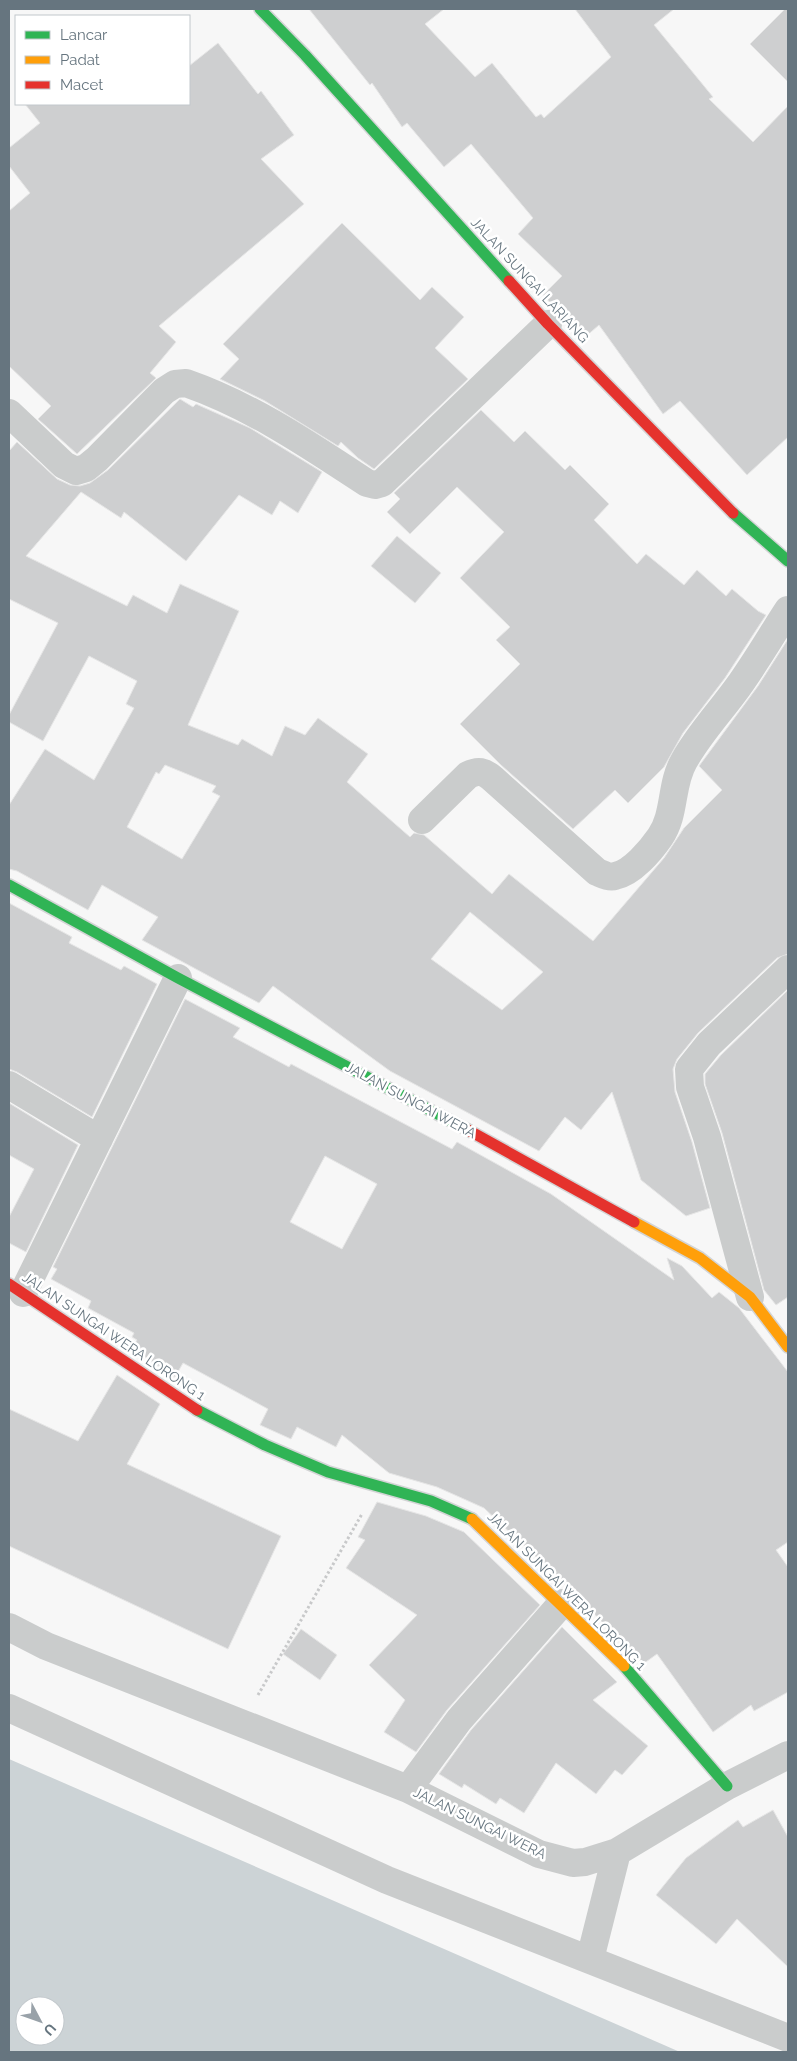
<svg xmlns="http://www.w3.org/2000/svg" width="797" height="2061" font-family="Raleway,sans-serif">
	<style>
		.water { fill: #ccd3d6; fill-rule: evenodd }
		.building { fill: #cecfd0; stroke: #e6e6e6; fill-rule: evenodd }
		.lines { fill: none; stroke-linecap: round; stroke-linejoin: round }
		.fast-casing { stroke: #d3d4d5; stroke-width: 14 }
		.slow-casing { stroke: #d3d4d5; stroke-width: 14 }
		.jam-casing { stroke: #d3d4d5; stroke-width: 14 }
		.path { stroke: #c8c9ca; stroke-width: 3; stroke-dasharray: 2.5 2.5; stroke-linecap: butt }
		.street { stroke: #cacccc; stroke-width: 28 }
		.fast { stroke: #30b455; stroke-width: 11 }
		.slow { stroke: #ff9f0a; stroke-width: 11 }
		.jam { stroke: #e5322d; stroke-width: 11 }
		.labels { text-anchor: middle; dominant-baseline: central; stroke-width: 5; stroke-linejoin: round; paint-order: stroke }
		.street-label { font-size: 14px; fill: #66757f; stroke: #fff }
	</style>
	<rect width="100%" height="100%" fill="#f7f7f7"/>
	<path class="water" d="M9,1759l671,293h-671zM25,2006h30v30h-30z"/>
	<path class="building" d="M309,9h135l-19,15 50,53 17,-14 44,54 5,-3 3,4 67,-61 -36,-48h99l-20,16 59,72 -4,2 44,43 35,-36v331l-41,38 -67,-74 -17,13 -64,-89 -15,13 -41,-43 19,-19 -44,-42 15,-16 -62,-74 -27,23 -37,-44 -5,4 -30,-44 -2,2z
		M785,9h3v73l-38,-38z
		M218,43l40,51 3,-3 33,44 -33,24 43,45 -145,122 17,16 -26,31 6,5 -79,76 -39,-35 13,-13 -42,-40v-155l21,-18 -21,-27v-18l31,-25 -15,-19h164v-38z
		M342,223l78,77 12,-13 32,30 -29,31 33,31 -94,90 -16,-11 -17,-16 -3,4 -73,-45 -45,-22 19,-20 -16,-15z
		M180,399l13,8 3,-3 54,24 72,44 -24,41 -18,-12 -8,14 -33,-20 -53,66 -62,-49 -3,6 -40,-26 -55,64 101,50 6,-11 34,18 13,-29 59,27 -51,114 50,20 4,-6 30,17 13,-30 20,9 13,-17 50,36 -21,28 63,55 4,-4 10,2 68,59 17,-20 84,67 71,-83 20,-30 38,-38 -23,-24 59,-80 30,-47v315l-11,4 -79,75 -21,26 -4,10 2,23 17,50 18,66 -24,8 -45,-36 -29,-88 -31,38 -16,-13 -26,34 -149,-80 -117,-85 -14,17 -117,-63 16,-23 -56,-32 -14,25 -71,-39 -8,-2v-64l36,-56 49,31 40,-72 -8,-4 11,-23 -48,-25 -46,85 -34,-19v-7l49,-92 -49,-24v-148l8,-9 40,37 13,6 10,1 10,-3 18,-13zM165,765l51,21 -4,6 8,4 -38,63 -55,-32 29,-55 3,2zM470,912l73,60 -41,38 -71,-51z
		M481,410l33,32 11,-11 40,39 5,-5 39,39 -15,16 43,44 9,-10 38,31 13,-15 29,26 6,-7 26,22 8,4 -41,63 -42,55 -19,34 -36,36 -13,-13 -42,39 -72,-64 -41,-41 60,-60 -24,-24 14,-13 -50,-49 44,-46 -47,-45 -47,47 -23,-22 13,-13 -6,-6z
		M397,536l44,37 -26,30 -44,-37z
		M9,903l63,34 -3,6 52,27 3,-4 33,18 -65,133 -75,-45 -8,-3z
		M788,990v307l-12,8 -12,-15 -42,-157 -17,-49v-10l16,-19z
		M185,999l55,29 -7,9 56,30 2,-3 161,85 5,-7 94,52 123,86 -7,-22 15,8 30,32 7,-6 20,16 49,64v170l-12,8 12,17v125l-34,19 -3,-6 -38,27 -56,-78 -14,10 -70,-72 -89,-84 -47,-21 -48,-14 -47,-38 -6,12 -39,-20 -6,12 -31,-14 8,-16 -85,-46 -8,14 -43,-29 5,-8 -5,-3 2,-4 -46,-25 3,-7 -40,-22 6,-10 -4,-2zM325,1156l52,28 -35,65 -52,-27z
		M9,1103l69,42 -52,107 -17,-9v-26l25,-48 -25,-14z
		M117,1375l43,29 -33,60 154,72 -53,113 -219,-103v-137l69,32z
		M377,1502l49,14 38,16 76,73 -93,105 -31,42 -32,-20 21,-32 -36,-35 48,-50 -71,-47 19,-28 -7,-3z
		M562,1627l55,55 -24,18 55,46 -26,29 -7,-5 -19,24 -40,-31 -32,50 -24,-15 -4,6 -32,-20 -2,4 -23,-14 32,-44z
		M301,1629l36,26 -17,25 -37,-26z
		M773,1810l15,27v130l-51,-48 -21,25 -60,-49 30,-37 52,-38 5,7z"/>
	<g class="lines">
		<defs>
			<path id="fast" d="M260,9l45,46 204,226
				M733,513l55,48
				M9,885l169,93 290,152
				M197,1410l68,35 63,27 103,29 41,18
				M624,1666l103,120"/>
			<path id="slow" d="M634,1222l66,36 50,39 38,50
				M472,1519l152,147"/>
			<path id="jam" d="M509,281l39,43 185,189
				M468,1130l166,92
				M9,1284l188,126"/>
		</defs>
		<use href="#fast" class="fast-casing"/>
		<use href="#slow" class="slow-casing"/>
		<use href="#jam" class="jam-casing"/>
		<path class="path" d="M258,1695l104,-181"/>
		<path class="street" d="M9,413l55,52 12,6 10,-3 11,-9 67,-68 11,-7 11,-1c66,23 123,62 181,100l8,2 7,-2 166,-159
			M422,820l46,-45c10,-5 16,-4 25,4l104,93c5,2 12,6 18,4 17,-3 36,-26 45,-39 16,-23 10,-52 24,-76 15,-27 36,-49 54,-74 18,-25 33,-51 50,-77
			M9,1085l90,54
			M23,1293l155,-315
			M750,1297l-43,-160 -17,-50 -1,-18 20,-25 79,-75
			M9,1627l37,19 362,143 131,65 34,9 12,-1 32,-10 110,-66 61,-31
			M9,1708l378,172 401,158
			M408,1789l51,-69 103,-117
			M590,1959l27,-107"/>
		<use href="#fast" class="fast"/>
		<use href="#slow" class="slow"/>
		<use href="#jam" class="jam"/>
	</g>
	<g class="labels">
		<g class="street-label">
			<text transform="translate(530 280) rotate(47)">JALAN SUNGAI LARIANG</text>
			<text transform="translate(411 1100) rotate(28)">JALAN SUNGAI WERA</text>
			<text transform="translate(114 1336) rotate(34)">JALAN SUNGAI WERA LORONG 1</text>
			<text transform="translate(567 1591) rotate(45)">JALAN SUNGAI WERA LORONG 1</text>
			<text transform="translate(480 1823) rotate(26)">JALAN SUNGAI WERA</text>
		</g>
	</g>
	<rect width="797" height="2061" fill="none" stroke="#66757f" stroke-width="20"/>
	<rect x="15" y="15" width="175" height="90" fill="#ffffff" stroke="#c2c8cc"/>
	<rect x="25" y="31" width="25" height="8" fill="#30b455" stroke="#c2c8cc"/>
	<text x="60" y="40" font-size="15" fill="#66757f">Lancar</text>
	<rect x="25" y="56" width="25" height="8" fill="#ff9f0a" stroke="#c2c8cc"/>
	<text x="60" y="65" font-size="15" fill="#66757f">Padat</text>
	<rect x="25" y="81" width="25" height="8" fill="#e5322d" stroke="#c2c8cc"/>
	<text x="60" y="90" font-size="15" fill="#66757f">Macet</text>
	<g transform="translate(40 2021) rotate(131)"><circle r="24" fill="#ffffff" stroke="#c2c8cc"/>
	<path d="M0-4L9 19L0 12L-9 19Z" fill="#99a2a9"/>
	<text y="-8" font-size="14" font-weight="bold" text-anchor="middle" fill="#66757f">U</text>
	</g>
</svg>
